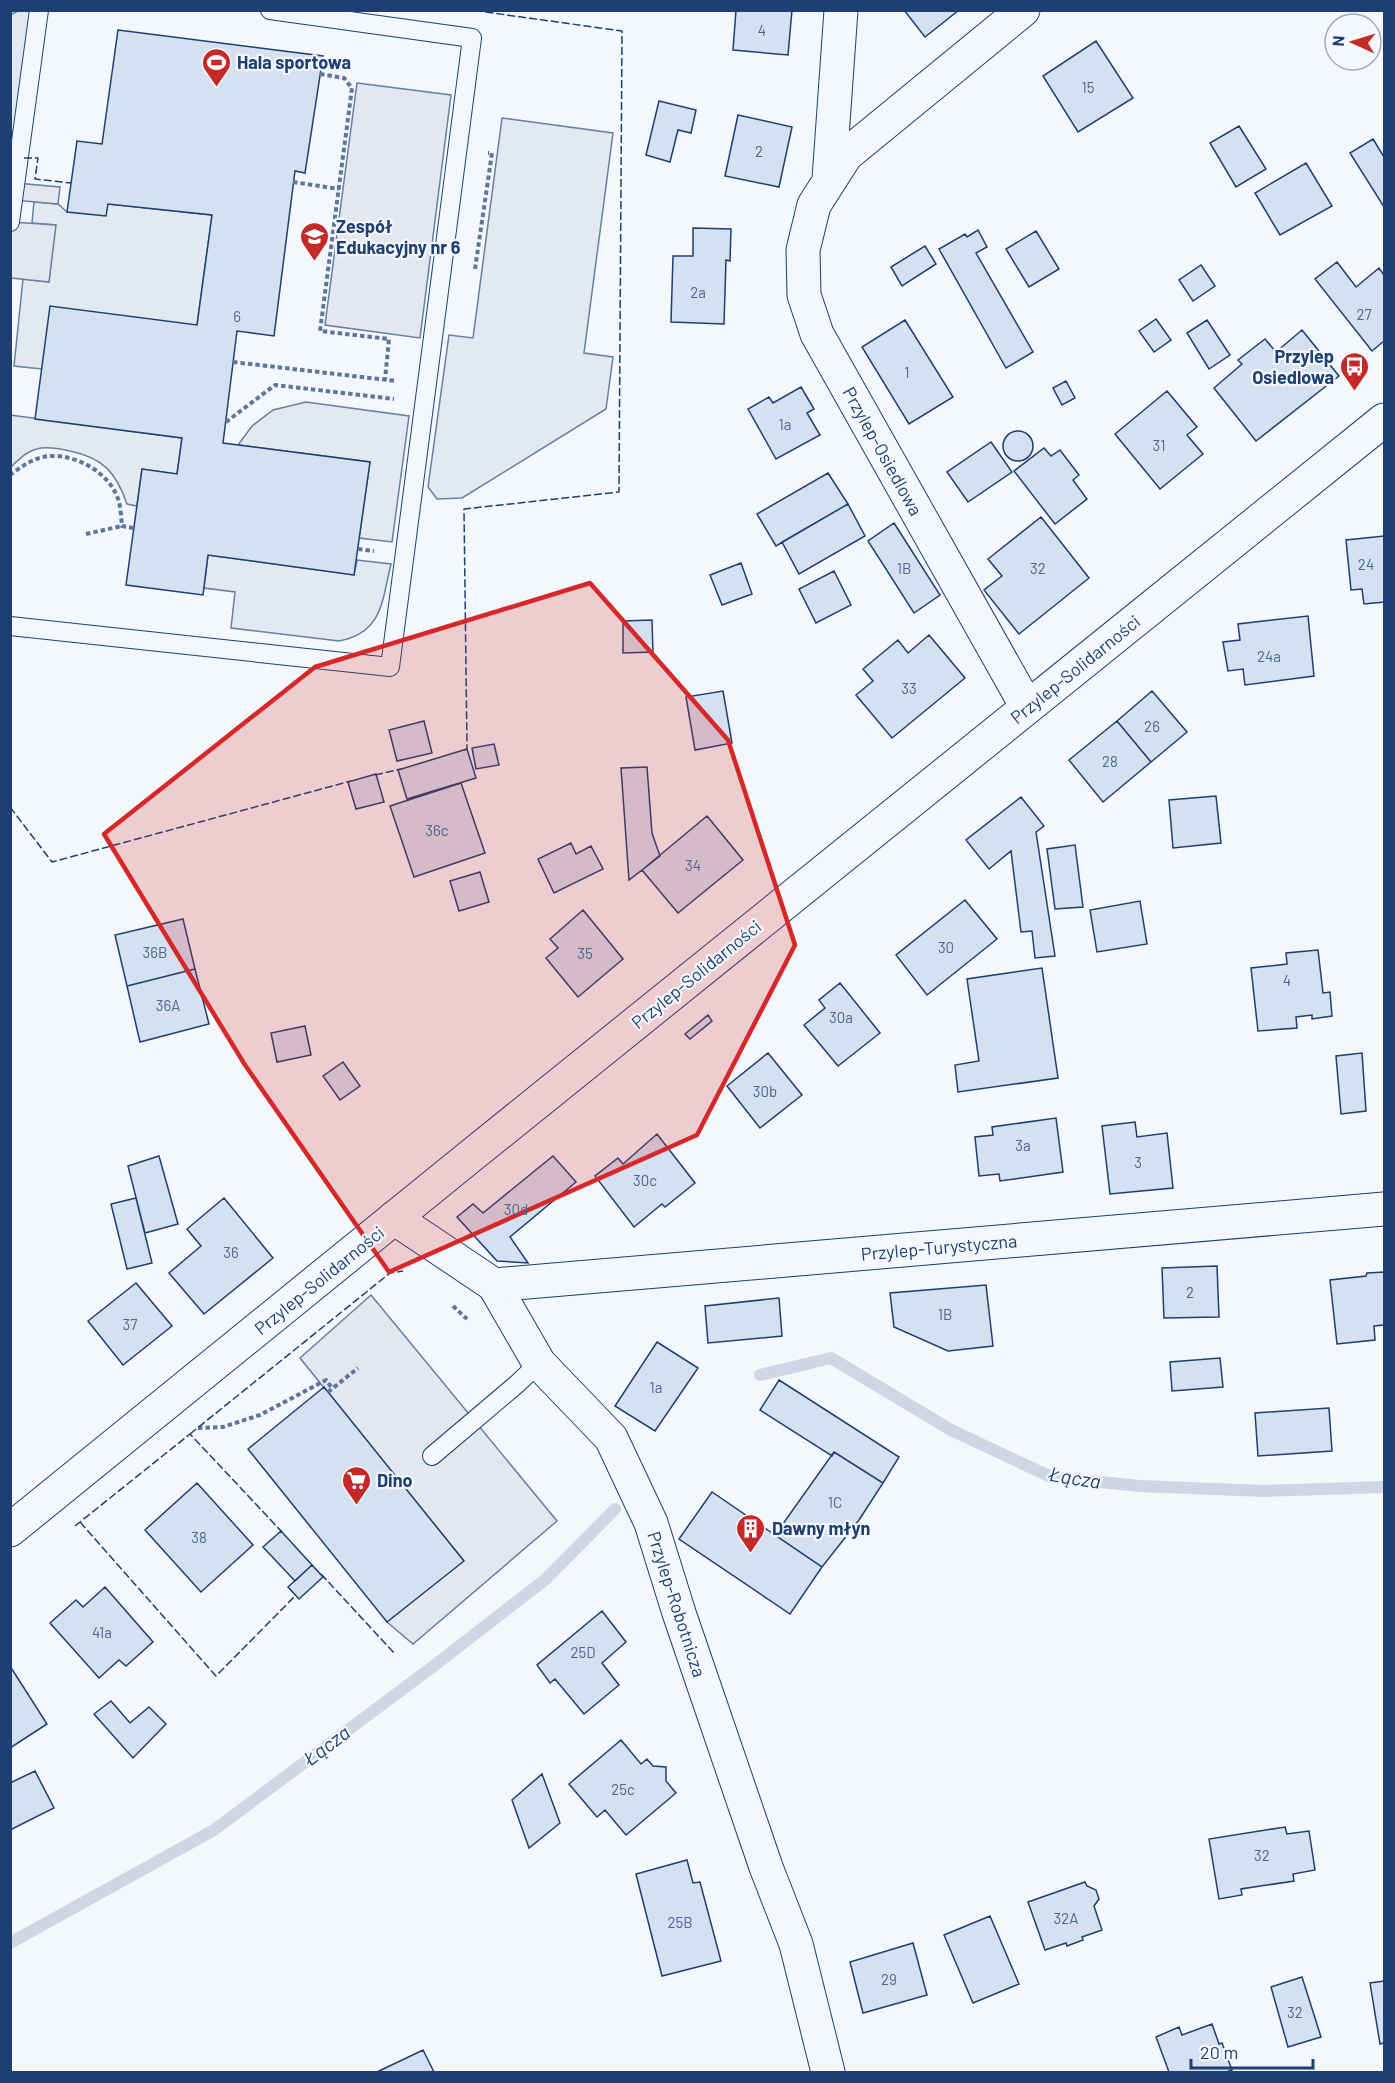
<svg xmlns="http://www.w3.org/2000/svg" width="1395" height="2083" font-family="Barlow,sans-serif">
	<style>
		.green { fill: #e3e9f0; stroke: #687fa3; stroke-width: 1.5 }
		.parking { fill: #e3e8f0; stroke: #687fa3; stroke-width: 1.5 }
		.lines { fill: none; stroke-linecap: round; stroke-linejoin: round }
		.stream { stroke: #cfd7e4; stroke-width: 12 }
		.building { fill: #d5e0f0; stroke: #1d3f73; stroke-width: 1.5 }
		.service-casing { stroke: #1d3f73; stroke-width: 20 }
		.minor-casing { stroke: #1d3f73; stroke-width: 35 }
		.secondary-casing { stroke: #1d3f73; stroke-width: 35 }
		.path { stroke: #5e769c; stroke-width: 4; stroke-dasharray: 4.5 3; stroke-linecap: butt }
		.service { stroke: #f4f7fb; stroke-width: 18 }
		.minor { stroke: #f4f7fb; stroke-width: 33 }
		.secondary { stroke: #f4f7fb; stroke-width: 33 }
		.fence { stroke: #1d3f73; stroke-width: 1.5; stroke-dasharray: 8 3; stroke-linecap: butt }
		.marked { fill: #d62828; fill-opacity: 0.2; stroke: #d62828; stroke-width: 4.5; stroke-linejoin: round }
		.labels { text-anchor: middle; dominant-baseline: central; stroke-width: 4.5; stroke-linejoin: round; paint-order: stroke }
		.number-label { font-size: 15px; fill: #4b6792 }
		.poi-label { font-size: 18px; font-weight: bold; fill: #1d3f73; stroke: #f4f7fb; text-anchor: start }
		.street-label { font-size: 18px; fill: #1d3f73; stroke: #f4f7fb }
		.water-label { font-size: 20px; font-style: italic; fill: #1d3f73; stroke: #f4f7fb }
	</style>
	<rect width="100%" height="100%" fill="#f4f7fb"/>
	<path class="green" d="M502,118l111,15 -29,220 29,4 -7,52 -144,89 -25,1 -9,-12 21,-152 24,3z
		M34,202l24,2 9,8 41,-8 104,11 -15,110 -155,44 -28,-3 9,-87 26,3 6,-57 -23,-2z
		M306,402l103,14 -17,126 -33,-4 11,-76 -132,-17 14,-19 21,-16z
		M10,415l172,23 -5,36 -35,-5 -5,37 -10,-2c-11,-32 -24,-46 -57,-53 -9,-2 -24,-5 -33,-2 -10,2 -19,11 -26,18z
		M208,555l146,20 3,-15 34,4c-9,36 -8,69 -52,77l-108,-13 4,-36 -31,-4z"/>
	<path class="parking" d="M18,11h21l-16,125 -12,-5 -1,-116z
		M357,83l94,12 -31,243 -95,-13z
		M11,175l5,8 44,4 -2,17 -45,-4 -2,22 45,3 -7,57 -38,-4z
		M371,1295l186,226 -144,123 -26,-22 76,-62 -163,-202z"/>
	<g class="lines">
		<path class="stream" d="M760,1375l71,-17 120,72 100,47 89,9 124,5 120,-4
			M10,1943l204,-113 221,-165 111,-86 69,-70"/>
	</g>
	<path class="building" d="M736,10h56l-4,45 -55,-5z
		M904,10h55l-34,27z
		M118,30l205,26 -18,117 -10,-2 -21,165 -37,-5 -14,112 147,19 -16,113 -146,-20 -5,40 -77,-10 16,-116 35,5 5,-36 -147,-19 15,-113 147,19 15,-110 -104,-11 -2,12 -39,-4 10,-71 25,3z
		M1096,41l37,57 -55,34 -35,-56z
		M659,101l37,9 -5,23 -13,-3 -8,32 -24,-7z
		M738,115l54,12 -13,60 -54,-11z
		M1239,126l27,43 -30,18 -26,-44z
		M1373,139l11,18v50l-34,-54z
		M1306,163l26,43 -52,29 -25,-42z
		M693,228l38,1 -1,32 -4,-1 -2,64 -53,-2 2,-66h20z
		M978,230l9,17 -11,6 57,99 -27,16 -67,-119 26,-15 2,3z
		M1036,231l23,38 -30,18 -23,-38z
		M925,246l11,18 -34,22 -11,-19z
		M1337,262l19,25 23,-19 5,7v66l-12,10 -57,-72z
		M1201,265l14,21 -22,15 -14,-21z
		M1156,319l15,21 -17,12 -15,-21z
		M905,320l48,77 -44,27 -47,-77z
		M1207,320l23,35 -21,14 -22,-36z
		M1302,330l37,46 -83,65 -42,-53 28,-24 -4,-4 27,-21 11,13z
		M1066,381l9,17 -13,7 -9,-17z
		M801,387l13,22 -7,4 13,22 -44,24 -28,-50 21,-12 4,6z
		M1167,391l30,36 -10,8 16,19 -43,35 -45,-55z
		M1003 446a15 15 0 1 1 30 0a15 15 0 1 1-30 0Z
		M991,442l21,30 -44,30 -21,-30z
		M1044,448l7,8 9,-6 19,25 -6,5 14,19 -32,25 -41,-53z
		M828,473l20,31 -72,42 -19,-32z
		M848,504l17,32 -66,38 -17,-32z
		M1041,517l48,61 -70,56 -35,-44 18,-14 -14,-17z
		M894,523l46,72 -26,18 -46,-72z
		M1384,536v66l-20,2 -2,-15 -11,1 -5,-50z
		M741,563l11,31 -30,11 -12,-30z
		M834,571l17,34 -35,18 -17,-34z
		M1308,616l6,60 -69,9 -2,-16 -15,2 -5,-29 17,-2 -2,-16z
		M652,620l1,32 -30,1v-32z
		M929,635l36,43 -73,60 -36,-43 17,-14 -10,-12 35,-29 10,13z
		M723,691l9,52 -37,7 -9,-53z
		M1152,691l35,41 -36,30 -34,-41z
		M424,721l8,32 -35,8 -8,-31z
		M1117,721l34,41 -48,40 -34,-42z
		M494,744l5,21 -23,4 -4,-21z
		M467,749l9,29 -69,21 -9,-29z
		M647,767l5,66 8,23 -31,24 -8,-112z
		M376,774l8,28 -28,7 -8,-27z
		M461,783l24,70 -71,24 -24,-71z
		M1216,796l5,47 -48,5 -4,-48z
		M1021,797l23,29 -8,6 19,124 -20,2 -3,-27 -11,1 -10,-81 -22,18 -23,-29z
		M707,816l36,44 -65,53 -36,-43z
		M571,843l5,11 15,-8 12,23 -49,24 -16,-34z
		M1075,845l8,62 -28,2 -8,-60z
		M480,872l9,30 -30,9 -9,-30z
		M965,900l32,39 -70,56 -31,-40z
		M1140,901l7,43 -50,8 -7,-42z
		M583,910l40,49 -45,38 -32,-39 12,-10 -8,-9z
		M183,919l12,50 -68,17 -12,-51z
		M1318,950l5,43 7,-1 2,24 -20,3v-4l-16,2 1,11 -39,3 -7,-63 36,-4 -1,-11z
		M1042,968l16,110 -100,14 -3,-27 24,-4 -12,-82z
		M195,969l14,55 -69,18 -13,-56z
		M840,983l40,50 -42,33 -34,-41 21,-17 -6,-8z
		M708,1015l4,6 -22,18 -5,-5z
		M305,1026l6,29 -34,7 -6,-29z
		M768,1053l34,42 -42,33 -33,-42z
		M1362,1053l4,58 -25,3 -5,-58z
		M343,1062l17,24 -20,14 -17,-24z
		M1056,1118l7,54 -63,9 -1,-7 -20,2 -4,-39 18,-2 -1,-8z
		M1135,1122l2,15 30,-4 6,55 -63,6 -8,-68z
		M657,1134l38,49 -30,24 -3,-3 -28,23 -39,-51 23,-18 5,6z
		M159,1156l19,68 -33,9 -17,-67z
		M553,1156l23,26 -66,55 18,26 -31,-2 -40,-44 16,-13 10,9z
		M136,1198l16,65 -25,6 -16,-65z
		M224,1198l49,60 -69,56 -35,-41 32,-27 -14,-17z
		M1217,1266l2,51 -55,1 -2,-50z
		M1384,1272v53l-10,1 1,14 -38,4 -7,-64 36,-4 1,-3z
		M136,1283l36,43 -49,39 -35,-44z
		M986,1285l7,61 -45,5 -54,-24 -4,-34z
		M779,1298l3,38 -74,7 -3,-37z
		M657,1342l41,26 -43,63 -40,-25z
		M1220,1358l3,29 -51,4 -2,-29z
		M779,1380l120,77 -16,26 -49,-31 -2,4 -72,-46z
		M324,1387l140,174 -77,61 -139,-173z
		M1329,1408l3,43 -74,5 -3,-43z
		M834,1452l49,31 -24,37 -37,47 -47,-32z
		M197,1483l56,62 -52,47 -56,-62z
		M712,1492l110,75 -32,47 -111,-75z
		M281,1531l31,34 -17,16 -32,-34z
		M312,1565l11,12 -24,22 -11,-12z
		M105,1587l48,55 -27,24 -7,-6 -20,18 -49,-55 26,-23 7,7z
		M602,1611l24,31 -24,21 17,22 -35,29 -29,-35 -5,4 -13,-18z
		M10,1666l37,58 -37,24z
		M111,1701l19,22 19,-16 17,17 -33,34 -39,-44z
		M621,1740l20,24 6,-5 6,7 13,1v14l10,12 -50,42 -21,-25 -8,7 -28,-33z
		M35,1771l19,37 -44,22v-47z
		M542,1774l18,49 -31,25 -17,-48z
		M1285,1827l2,7 22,-3 6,39 -22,4 1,7 -53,8 1,6 -23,4 -10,-60z
		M687,1860l6,23 7,-1 21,79 -59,15 -26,-102z
		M1085,1882l2,4 9,4 3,9 -5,7 8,24 -20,7 1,3 -16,6 -1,-3 -21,7 -17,-48z
		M990,1916l29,68 -46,19 -29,-68z
		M913,1943l14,52 -64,18 -13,-51z
		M1302,1977l19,60 -33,10 -17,-60z
		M1384,1981v62l-4,1 -10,-61z
		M1212,2024l7,20 3,-1 10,27 -6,2h-57l-13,-35 23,-10 3,8z
		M423,2050l11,22h-57z"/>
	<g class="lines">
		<defs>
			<path id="service" d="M10,222l29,-212
				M10,626l380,41 82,-629 -202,-28
				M432,1456l85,-72 22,-21"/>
			<path id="minor" d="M1023,10l-177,145 -32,50 -11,45 1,45 13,39 210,373
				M829,179l12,-169
				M394,1218l100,67 45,78 72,75 40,85 28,90 87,254 30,77 32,128
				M494,1285l890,-76"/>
			<path id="secondary" d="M10,1530l457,-371 917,-739"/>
		</defs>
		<use href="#service" class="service-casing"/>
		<use href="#minor" class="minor-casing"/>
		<use href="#secondary" class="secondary-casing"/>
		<path class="path" d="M320,74l24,4 8,10 -32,243 69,8 -4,41
			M293,182l46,7
			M475,269l17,-116h-4
			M233,362l163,19
			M226,422l49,-37 119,14
			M10,475c7,-5 16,-12 24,-15 28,-13 70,7 82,34 5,10 5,22 6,32l12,2
			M86,534l36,-8
			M358,549l16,2
			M453,1306l14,13
			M328,1392l30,-24
			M198,1428l25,-1 37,-12 66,-35 6,8"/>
		<use href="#service" class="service"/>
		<use href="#minor" class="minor"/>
		<use href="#secondary" class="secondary"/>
		<path class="fence" d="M24,158h14l-3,21 36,4
			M1383,364h1
			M464,750l3,-1 -3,-240 155,-17 3,-461 -151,-21
			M375,775l26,-6
			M10,807l42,55 299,-81
			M190,1434l200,-161 13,-2
			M80,1522l136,154 80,-81
			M75,1526l115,-92 92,98
			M321,1574l74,80"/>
	</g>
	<path class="marked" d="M590,583l138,157 67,205 -98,190 -308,137 -144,-207 -141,-231 211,-167z"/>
	<defs>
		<symbol id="stadium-pin" viewBox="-11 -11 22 30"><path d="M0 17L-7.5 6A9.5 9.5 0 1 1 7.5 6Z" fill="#c62828" stroke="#f4f7fb"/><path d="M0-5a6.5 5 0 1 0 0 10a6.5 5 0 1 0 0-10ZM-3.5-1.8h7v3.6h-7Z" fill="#fff"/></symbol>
		<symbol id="school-pin" viewBox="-11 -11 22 30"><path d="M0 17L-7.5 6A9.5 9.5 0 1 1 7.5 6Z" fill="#c62828" stroke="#f4f7fb"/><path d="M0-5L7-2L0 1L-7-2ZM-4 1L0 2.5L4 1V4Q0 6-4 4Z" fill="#fff"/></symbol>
		<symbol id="bus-pin" viewBox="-11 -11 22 30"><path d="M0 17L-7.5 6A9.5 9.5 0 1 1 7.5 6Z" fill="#c62828" stroke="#f4f7fb"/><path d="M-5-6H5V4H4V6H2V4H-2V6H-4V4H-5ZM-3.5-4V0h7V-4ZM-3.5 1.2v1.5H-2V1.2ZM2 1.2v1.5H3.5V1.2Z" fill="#fff"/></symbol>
		<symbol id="supermarket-pin" viewBox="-11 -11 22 30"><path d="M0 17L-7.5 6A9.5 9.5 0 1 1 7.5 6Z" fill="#c62828" stroke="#f4f7fb"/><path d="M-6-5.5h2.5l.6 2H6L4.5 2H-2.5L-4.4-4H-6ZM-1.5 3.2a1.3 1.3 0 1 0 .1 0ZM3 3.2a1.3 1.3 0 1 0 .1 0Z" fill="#fff"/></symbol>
		<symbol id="building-pin" viewBox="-11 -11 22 30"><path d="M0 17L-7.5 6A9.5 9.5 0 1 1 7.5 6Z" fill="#c62828" stroke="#f4f7fb"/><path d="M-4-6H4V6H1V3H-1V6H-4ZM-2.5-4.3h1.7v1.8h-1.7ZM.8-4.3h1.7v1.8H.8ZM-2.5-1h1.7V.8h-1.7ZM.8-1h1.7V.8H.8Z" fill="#fff"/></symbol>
	</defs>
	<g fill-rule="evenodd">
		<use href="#stadium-pin" x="200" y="46" width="33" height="45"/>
		<use href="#school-pin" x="298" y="220" width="33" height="45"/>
		<use href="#bus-pin" x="1338" y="350" width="33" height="45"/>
		<use href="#supermarket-pin" x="340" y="1464" width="33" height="45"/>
		<use href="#building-pin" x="734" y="1512" width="33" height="45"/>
	</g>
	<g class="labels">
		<g class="number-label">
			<text x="762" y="30">4</text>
			<text x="1088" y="87">15</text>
			<text x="759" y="151">2</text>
			<text x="698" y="292">2a</text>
			<text x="1364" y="314">27</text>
			<text x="237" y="316">6</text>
			<text x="907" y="372">1</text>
			<text x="785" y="424">1a</text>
			<text x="1159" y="445">31</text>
			<text x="1366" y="564">24</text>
			<text x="904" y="568">1B</text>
			<text x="1038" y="568">32</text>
			<text x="1269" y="656">24a</text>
			<text x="909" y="688">33</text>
			<text x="1152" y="726">26</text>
			<text x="1110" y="761">28</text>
			<text x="437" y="830">36c</text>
			<text x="693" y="865">34</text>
			<text x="946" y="947">30</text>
			<text x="155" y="952">36B</text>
			<text x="585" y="953">35</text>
			<text x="1287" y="980">4</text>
			<text x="168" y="1005">36A</text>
			<text x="841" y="1017">30a</text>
			<text x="765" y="1091">30b</text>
			<text x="1023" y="1145">3a</text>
			<text x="1138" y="1162">3</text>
			<text x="645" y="1180">30c</text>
			<text x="516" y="1209">30d</text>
			<text x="231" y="1252">36</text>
			<text x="1190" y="1292">2</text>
			<text x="945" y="1314">1B</text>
			<text x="130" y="1324">37</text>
			<text x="656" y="1387">1a</text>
			<text x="835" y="1502">1C</text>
			<text x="199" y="1537">38</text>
			<text x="102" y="1632">41a</text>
			<text x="583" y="1652">25D</text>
			<text x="623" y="1789">25c</text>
			<text x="1262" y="1855">32</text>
			<text x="1066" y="1918">32A</text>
			<text x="680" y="1922">25B</text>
			<text x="889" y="1979">29</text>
			<text x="1295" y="2012">32</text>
		</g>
		<g class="poi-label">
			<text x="237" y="62">Hala sportowa</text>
			<text x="336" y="226">Zespół<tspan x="336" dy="21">Edukacyjny nr 6</tspan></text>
			<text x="1334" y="356" text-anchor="end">Przylep<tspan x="1334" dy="21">Osiedlowa</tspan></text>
			<text x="377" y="1480">Dino</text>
			<text x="772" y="1528">Dawny młyn</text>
		</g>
		<g class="street-label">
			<text transform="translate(883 451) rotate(61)">Przylep-Osiedlowa</text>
			<text transform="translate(1075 669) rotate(-39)">Przylep-Solidarności</text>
			<text transform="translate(696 974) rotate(-39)">Przylep-Solidarności</text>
			<text transform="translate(939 1247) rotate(-5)">Przylep-Turystyczna</text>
			<text transform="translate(319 1280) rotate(-39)">Przylep-Solidarności</text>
			<text transform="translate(677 1604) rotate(72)">Przylep-Robotnicza</text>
		</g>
		<g class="water-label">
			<text transform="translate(1075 1477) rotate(9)">Łącza</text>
			<text transform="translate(326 1745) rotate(-37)">Łącza</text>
		</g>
	</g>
	<rect width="1395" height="2083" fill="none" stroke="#1d3f73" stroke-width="24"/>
	<g transform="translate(1353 42) rotate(274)"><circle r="28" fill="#f4f7fb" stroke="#9eadc5" stroke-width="1.5"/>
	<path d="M0-4.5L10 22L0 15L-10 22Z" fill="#c62828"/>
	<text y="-9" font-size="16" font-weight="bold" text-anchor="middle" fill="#1d3f73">N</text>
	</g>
	<path d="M1191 2059v9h122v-9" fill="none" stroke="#1d3f73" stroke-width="3"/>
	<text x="1200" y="2059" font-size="18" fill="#1d3f73" stroke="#f4f7fb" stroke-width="4.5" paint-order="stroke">20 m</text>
</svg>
